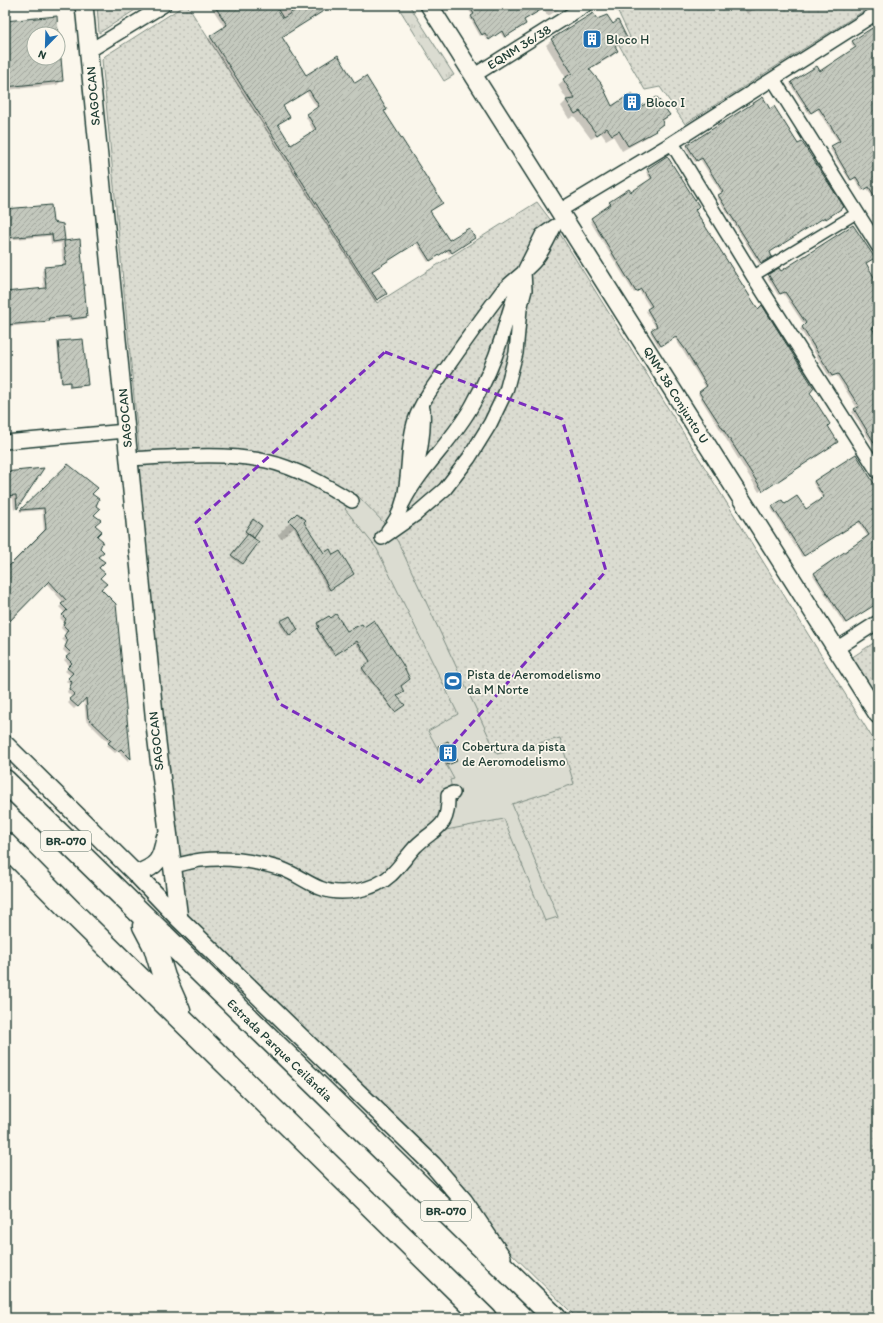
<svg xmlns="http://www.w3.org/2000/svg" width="883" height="1323" font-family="Itim,sans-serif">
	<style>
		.grass { fill: url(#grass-dots); stroke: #7d8c82 }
		.park { fill: url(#park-tufts); stroke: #7d8c82 }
		.pitch { fill: #dbdcd1; stroke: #7d8c82 }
		.shadow { fill: #0003; fill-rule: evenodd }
		.building { fill: url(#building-hatch); stroke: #1f3d34; fill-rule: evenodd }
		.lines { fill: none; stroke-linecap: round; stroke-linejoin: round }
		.pedestrian-casing { stroke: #1f3d34; stroke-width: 13 }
		.minor-casing { stroke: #1f3d34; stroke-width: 16 }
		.tertiary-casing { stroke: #1f3d34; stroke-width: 20 }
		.motorway-casing { stroke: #1f3d34; stroke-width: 25 }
		.pedestrian { stroke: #fbf7ec; stroke-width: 10 }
		.minor { stroke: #fbf7ec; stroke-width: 13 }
		.tertiary { stroke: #fbf7ec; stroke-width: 17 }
		.motorway { stroke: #fbf7ec; stroke-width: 22 }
		.marked { fill: none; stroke: #7b2cbf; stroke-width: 3; stroke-dasharray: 8 5; stroke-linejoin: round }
		.labels { text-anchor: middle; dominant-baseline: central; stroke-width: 3.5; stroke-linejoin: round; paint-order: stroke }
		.shield { fill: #fbf7ec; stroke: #61756b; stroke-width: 1 }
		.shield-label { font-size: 12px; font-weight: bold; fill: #1f3d34 }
		.poi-label { font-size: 13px; fill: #1f3d34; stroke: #fbf7ec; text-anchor: start }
		.street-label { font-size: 13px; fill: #1f3d34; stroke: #fbf7ec }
	</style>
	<defs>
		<pattern id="grass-dots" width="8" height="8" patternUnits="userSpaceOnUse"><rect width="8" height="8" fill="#dbdcd1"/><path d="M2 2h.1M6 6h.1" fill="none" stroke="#bcbeb4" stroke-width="1.8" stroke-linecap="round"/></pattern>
		<pattern id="park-tufts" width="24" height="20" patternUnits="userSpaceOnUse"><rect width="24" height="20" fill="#dbdcd1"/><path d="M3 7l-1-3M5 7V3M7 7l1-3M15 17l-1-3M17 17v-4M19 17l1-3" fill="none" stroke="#bcbeb4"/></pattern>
		<pattern id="building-hatch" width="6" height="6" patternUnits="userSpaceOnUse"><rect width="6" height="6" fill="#c4c9be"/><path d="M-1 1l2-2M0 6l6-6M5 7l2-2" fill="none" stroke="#9fa49b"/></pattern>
	</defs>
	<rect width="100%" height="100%" fill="#fbf7ec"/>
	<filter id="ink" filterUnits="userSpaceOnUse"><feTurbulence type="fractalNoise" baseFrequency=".025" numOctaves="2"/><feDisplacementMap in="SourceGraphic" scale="8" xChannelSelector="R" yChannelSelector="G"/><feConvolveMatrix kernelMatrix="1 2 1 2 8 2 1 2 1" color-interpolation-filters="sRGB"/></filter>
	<g filter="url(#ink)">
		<path class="grass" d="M97,5h46l-44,28z
			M185,5h2l190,298 160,-101 18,24 323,521v571h-301l-84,-83 -302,-316 -9,-13 -45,-443 2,-14 -37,-389 3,-4z
			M615,5h258l-188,119 -25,-37 -15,3 -26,-45 11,-8z
			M878,640v64l-27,-46z"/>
		<path class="park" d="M397,5h12l45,70 -10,6z"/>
		<path class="pitch" d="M356,494l32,33 10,15 99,212 63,-16 14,46 -62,20 46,113 -13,4 -41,-102 -58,11c10,-16 8,-32 4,-50l4,-1 -26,-48 30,-17 -81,-165 -32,-40z"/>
		<path class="shadow" d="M210,5h116l-45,32 24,39 50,8 28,27 56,94 -10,7 19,30 24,-2 -23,14 -3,-4 -18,12 -12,-19 -45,29 15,22 -11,8 -167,-263 17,-11zM306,91l11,17 -11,9 8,15 -23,15 -14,-22 9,-6 -4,-13z
			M465,5h101l-18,11 -5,-7 -20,12 2,3 -2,2 -19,12 -4,-6 -13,8 -4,-6 -3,2 -10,-18 3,-2z
			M742,5h19l-14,9z
			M597,21l15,5 14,11 -12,10 3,4 -6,6 -23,13 23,37 29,1 29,7 -20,21 -27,15 -9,-15 -7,4 -5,-7 -10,6 -17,-23 -5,3 -8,-13 6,-6 -9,-15 8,-7 -20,-33 6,-5z
			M5,22l52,12h-23v24h24v-18l4,40 -5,5 -52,5z
			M853,42h25v164l-11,-18 -5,3 -8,-13 -4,3 -20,-32 9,-6 -22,-34 -8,5 -19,-30 29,-12 36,-23 -4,-6z
			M762,99l79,110 -17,11 -1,-2 -55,34 2,6 -11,6 -42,-67 5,-3 -22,-35 -5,3 -9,-14z
			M667,158l27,52 115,183 26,51 -76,48 -61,-98 8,-6 -23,-37 -9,-14 -15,10 -9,-15 6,-4 -10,-17 4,-3 -11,-18 -5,3 -44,-72 20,-15 -2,-2 2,-2 21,-9 20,-13 -5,-8z
			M5,210l47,13 12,17 -2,2 17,-2 7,77 -2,2 -15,2v-2l-21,2 -2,2 -41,4v-34l39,-4 -2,-18 3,-3 18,-2 -2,-22 2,-1 -12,1 -1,-8 -45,4z
			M878,210v14l-6,-9z
			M865,263l11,19 2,-1v172l-26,-41 5,-4 -21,-33 -6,3 -30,-49 5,-3 -22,-33 -5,2 -11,-18 13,-5z
			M58,342l29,43 -1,1 -17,2v-6l-8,1 -4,-39z
			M68,465l23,29 9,95 15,15 15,154 -2,3 -10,-10 -3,2 -8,-7 2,-3 -23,-23 -2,-21 -10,10 -6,-6 5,-5 -6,-6 3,-7 -4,-4 5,-5 -6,-5 5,-5 -6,-6 5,-4 -6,-6 3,-7 -4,-4 4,-6 -5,-5 3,-6 -4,-4 5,-5 -6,-6 5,-4 -18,-20 -41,42v-53l39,-40 -2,-22 -23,2z
			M42,469l-26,39 -2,2 -1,-12 -8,1v-26z
			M814,481l64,11v110l-34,22 -31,-49 55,-38 -10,-15 -56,35 -31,-49 14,-3 21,5 17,-11 -10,-16z
			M299,513l6,6 -2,3 20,32 10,3 18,18 -23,16 -34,-63 -13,11 -3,-4z
			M252,522v16l6,5 -17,22 -10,-8 17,-21 -4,-3z
			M329,617l18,15 15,-6 38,60 -4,10 6,10 -8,6 -33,-42 9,-7 -15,-21 -22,14 -16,-25 1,-2 -2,-3z
			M281,621l14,10 -7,6 -9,-14z
			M447,742l8,20 -9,4 -9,-18z"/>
		<path class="building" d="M214,5h61l8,13 20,-13h30l-51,32 24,38 32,-20 17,28 11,-7 21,34 -3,1 59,92 -13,8 19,29 20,-12 6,10 -23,15 -3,-4 -19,12 -12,-19 -46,29 15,23 -10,6 -167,-264 17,-11zM309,90l10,16 -12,8 9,15 -25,16 -13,-21 12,-7 -7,-11z
			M468,5h81l-25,15 2,4 -21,13 -3,-6 -13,9 -4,-7 -3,2 -11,-19 3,-2z
			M593,13l4,6 10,-4 6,9 5,-4 9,18 -12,8 3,5 -29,18 12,14 11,23 20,-13 8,14 17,-10 13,18 -8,5 1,4 -8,6 1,1 -28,15 -9,-15 -7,4 -5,-7 -10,7 -17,-24 -5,3 -9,-14 9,-1 -12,-20 9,-6 -21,-34z
			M57,16l1,18h-24v24h27l2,23 -58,6v-66z
			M872,28l6,9v165l-9,-15 -5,3 -8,-13 -5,3 -20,-34 9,-5 -8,-13 -13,-20 -8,5 -20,-31 26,-16 3,5 36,-24 -4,-6z
			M763,97l7,12 4,-3 24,38 4,-2 42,65 -18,12 -1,-2 -55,35 2,5 -11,6 -43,-68 5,-3 -21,-34 -5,3 -10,-16z
			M667,156l32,50 -4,4 38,60 25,39 4,-4 52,83 -4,5 20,31 -2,2 10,16 -75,49 -64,-99 8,-6 -22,-37 -9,-12 -15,9 -10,-16 6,-4 -10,-17 5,-3 -11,-17 -5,3 -45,-74 20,-14 -2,-2 20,-13 2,3 21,-14 -5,-9z
			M51,205l2,17 10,2 2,16 -12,2 -1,-8 -47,4v-29z
			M853,225l22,33 -9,5 12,21v41l-6,3 6,10v111l-24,-40 5,-3 -21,-32 -6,2 -30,-49 4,-4 -21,-31 -5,2 -12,-20 11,-6 2,3z
			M80,239l7,78 -16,2v-3l-22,2 1,3 -45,4v-33l41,-4 -2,-21 22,-2 -2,-24z
			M83,339l5,46 -18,2v-5l-8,1 -4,-42z
			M856,454l22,36v113l-32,20 -32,-50 55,-38 -9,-14 -56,35 -32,-50 10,-6 3,4 12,-8 9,13 18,-12 -10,-16z
			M68,464l30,24 -6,6 7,5 -3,7 4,3 -6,6 7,5 -6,5 7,6 -5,5 6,5 -3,7 4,4 -6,5 7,5 -6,6 6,5 -5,5 7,6 -6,5 15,15 15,155 -10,-10 -3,2 -10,-8 3,-3 -23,-22 -2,-20 -8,9 -9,-8 6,-5 -6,-5 3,-7 -4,-4 5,-5 -6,-5 5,-5 -6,-6 5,-4 -6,-6 3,-7 -4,-4 4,-6 -5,-5 3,-6 -4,-4 5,-5 -6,-6 5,-4 -17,-19 -44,45v-56l41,-41 -2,-21 -24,2z
			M44,468l-27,41 -1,-14 -11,1v-24z
			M297,513l9,7 -2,2 20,31 6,-4 3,6 7,-4 14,23 -24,16 -34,-62 -7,-7z
			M253,519l9,7 -8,12 -9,-7z
			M248,534l11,8 -16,22 -12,-9z
			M336,614l11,17 15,-7 2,3 10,-7 29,45 7,14 -9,7 3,6 -7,4 8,9 -10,7 -33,-44 8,-7 -13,-20 -22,14 -18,-26 2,-2 -2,-4 12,-7 2,2z
			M290,616l8,14 -8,6 -10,-15z
			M448,741l9,20 -9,4 -10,-19z"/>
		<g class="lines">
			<defs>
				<path id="pedestrian" d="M753,276l104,-63"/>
				<path id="minor" d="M89,51l75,-46
					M473,76l113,-71
					M773,79l105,167
					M672,143l81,133 125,196
					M559,211l113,-68 206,-131
					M5,442l121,-11
					M128,459c45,-2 94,-7 138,2 31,7 60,24 86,40
					M414,478c6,-22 11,-46 9,-69
					M388,530c27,-30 15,-74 27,-110 7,-20 21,-37 33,-54 18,-26 36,-51 55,-76 10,-10 22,-18 31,-28 9,-10 15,-25 21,-36l-13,9 -18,36
					M382,538l33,-23 30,-26 24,-31 21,-34 16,-33 10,-38 4,-44 5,-19 -1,-19c-10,22 -16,45 -23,69 -7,22 -17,44 -28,64 -19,36 -52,63 -70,99
					M836,649l42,-27
					M171,866c11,-1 20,-5 30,-6 27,-3 55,1 81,9 14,5 25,14 38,19 21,9 55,2 71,-13 9,-9 16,-19 24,-28 21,-21 34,-17 33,-52l5,-2"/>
				<path id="tertiary" d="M84,5l72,729 23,185
					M429,5l449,710
					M5,744l131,130 43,45 254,246 31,36 38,56
					M136,874c22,-8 25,-14 29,-36"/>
				<path id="motorway" d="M5,781l550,537
					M5,844l64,65 416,409
					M144,926l11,21 9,30 15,34"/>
			</defs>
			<use href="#pedestrian" class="pedestrian-casing"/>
			<use href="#minor" class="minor-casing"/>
			<use href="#tertiary" class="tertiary-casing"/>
			<use href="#motorway" class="motorway-casing"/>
			<use href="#pedestrian" class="pedestrian"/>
			<use href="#minor" class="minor"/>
			<use href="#tertiary" class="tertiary"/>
			<use href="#motorway" class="motorway"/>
		</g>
	</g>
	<path class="marked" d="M385,352l177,67 44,152 -186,211 -140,-78 -84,-182z"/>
	<defs>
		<symbol id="building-square" viewBox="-11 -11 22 22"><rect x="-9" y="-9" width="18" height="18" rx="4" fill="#1f6fb2" stroke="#fbf7ec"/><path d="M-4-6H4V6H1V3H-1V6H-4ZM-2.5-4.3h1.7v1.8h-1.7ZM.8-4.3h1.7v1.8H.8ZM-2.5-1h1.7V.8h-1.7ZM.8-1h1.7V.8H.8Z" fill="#fff"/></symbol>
		<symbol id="stadium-square" viewBox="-11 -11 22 22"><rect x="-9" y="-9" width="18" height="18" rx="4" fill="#1f6fb2" stroke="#fbf7ec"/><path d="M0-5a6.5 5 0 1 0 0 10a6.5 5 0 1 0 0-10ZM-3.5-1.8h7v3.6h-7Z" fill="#fff"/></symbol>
	</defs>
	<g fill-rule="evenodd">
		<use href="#building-square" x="581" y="28" width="22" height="22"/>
		<use href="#building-square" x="621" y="91" width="22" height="22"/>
		<use href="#stadium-square" x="442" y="670" width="22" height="22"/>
		<use href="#building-square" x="437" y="742" width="22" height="22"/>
	</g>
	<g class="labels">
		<g class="shield">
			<rect x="41" y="831" width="50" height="20" rx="3"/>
			<rect x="421" y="1201" width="50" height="20" rx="3"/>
		</g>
		<g class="shield-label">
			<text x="66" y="841">BR-070</text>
			<text x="446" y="1211">BR-070</text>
		</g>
		<g class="poi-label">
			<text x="606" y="39">Bloco H</text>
			<text x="646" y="102">Bloco I</text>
			<text x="467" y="674">Pista de Aeromodelismo<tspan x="467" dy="15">da M Norte</tspan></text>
			<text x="462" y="746">Cobertura da pista<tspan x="462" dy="15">de Aeromodelismo</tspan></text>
		</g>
		<g class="street-label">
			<text transform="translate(519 47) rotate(-32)">EQNM 36/38</text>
			<text transform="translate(93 96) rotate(-95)">SAGOCAN</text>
			<text transform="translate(676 395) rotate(58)">QNM 38 Conjunto U</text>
			<text transform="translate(125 418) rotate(-95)">SAGOCAN</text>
			<text transform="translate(156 741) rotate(-96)">SAGOCAN</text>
			<text transform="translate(280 1050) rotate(44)">Estrada Parque Ceilândia</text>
		</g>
	</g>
	<rect width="883" height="1323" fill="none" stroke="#fbf7ec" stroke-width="20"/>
	<rect x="10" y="10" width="863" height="1303" fill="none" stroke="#1f3d34" stroke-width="1.5" filter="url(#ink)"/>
	<g transform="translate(46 46) rotate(203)"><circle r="19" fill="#fbf7ec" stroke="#a3ada2"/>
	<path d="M0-3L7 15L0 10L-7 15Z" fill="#1f6fb2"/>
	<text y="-6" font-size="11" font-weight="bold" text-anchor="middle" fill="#1f3d34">N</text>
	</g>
</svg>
